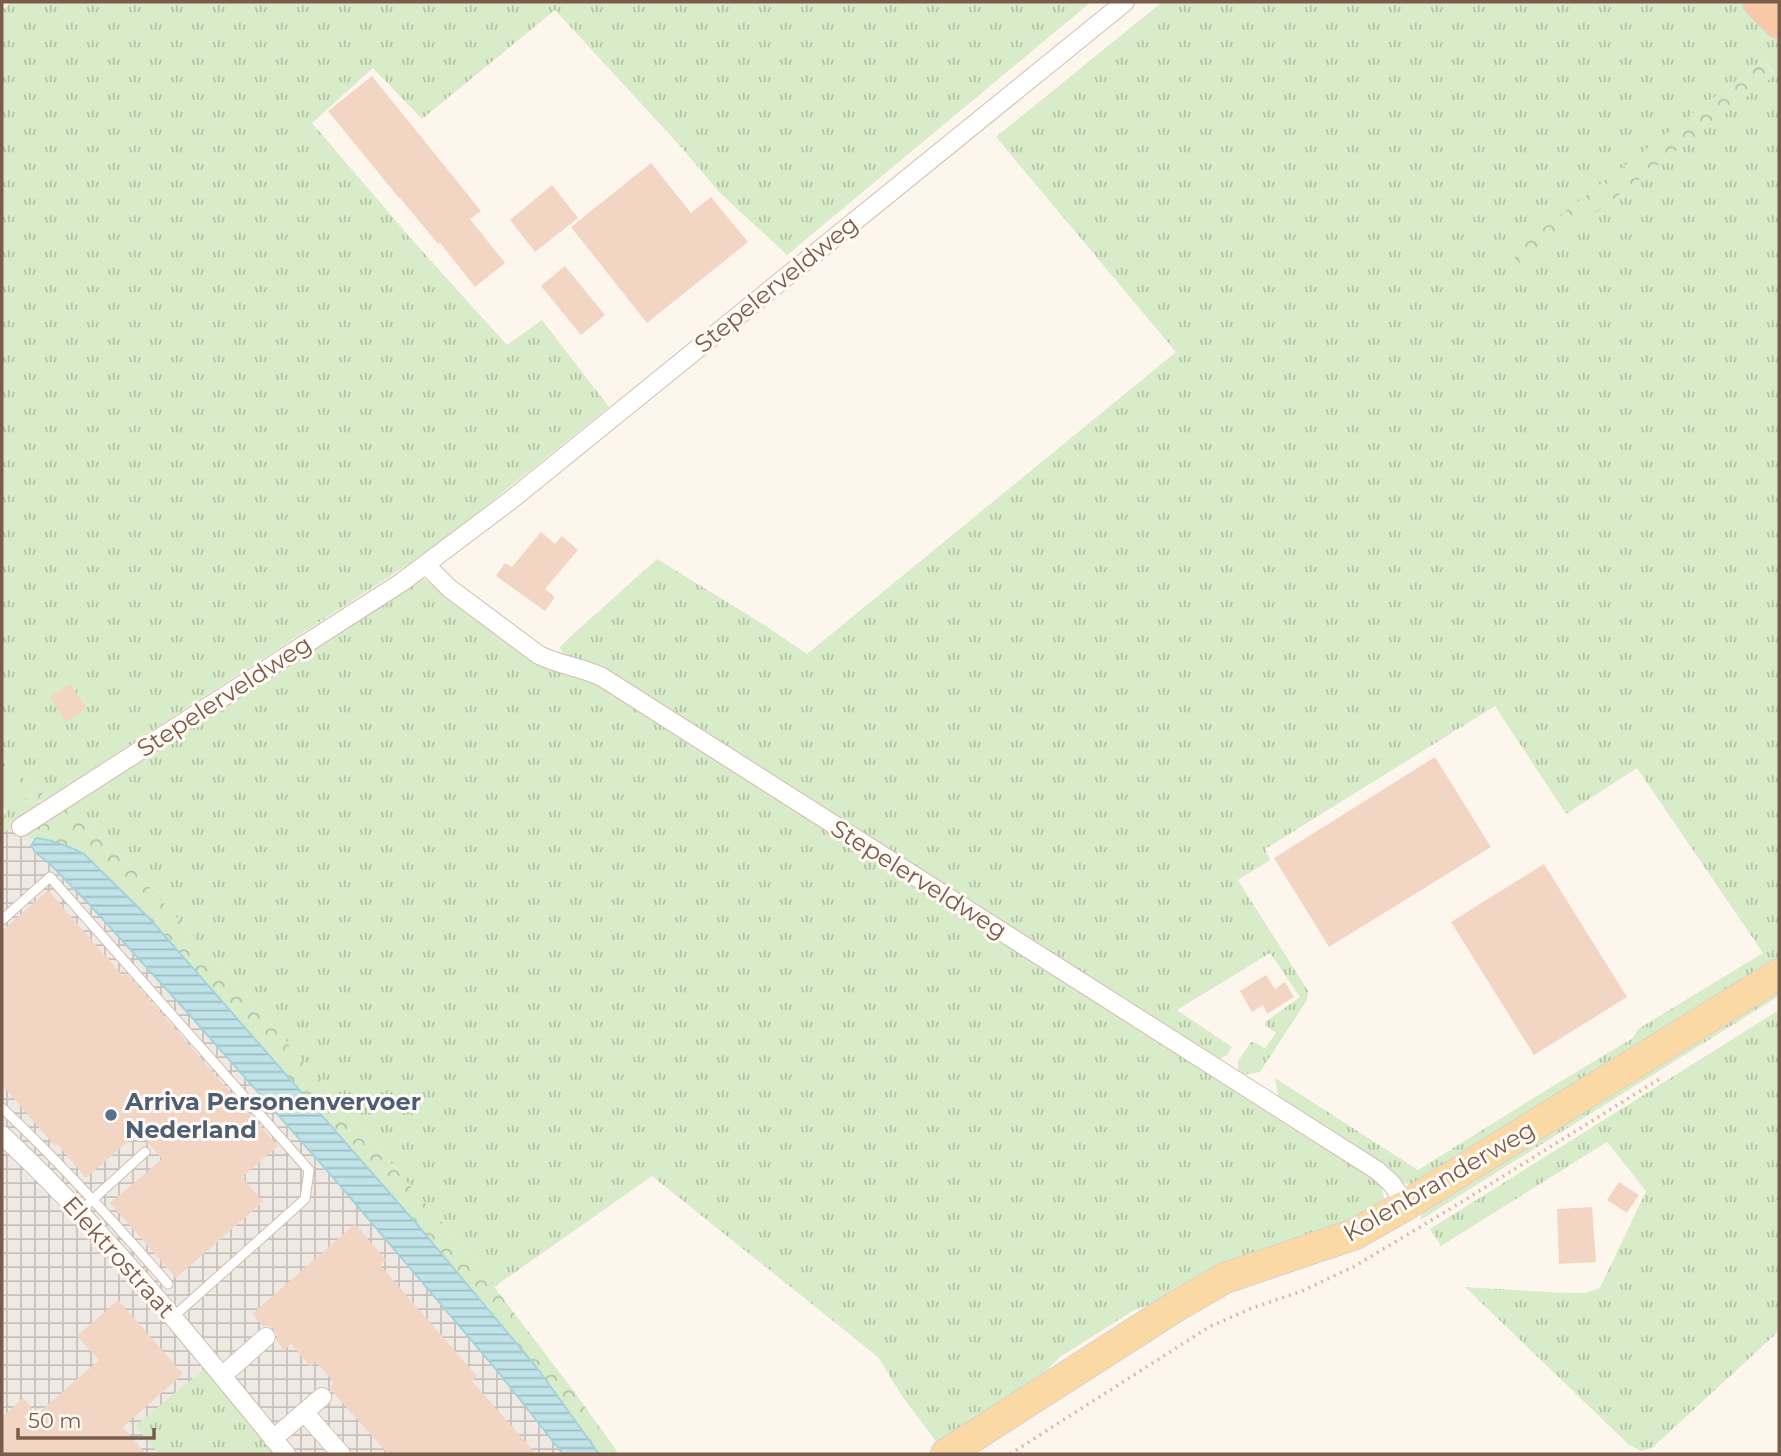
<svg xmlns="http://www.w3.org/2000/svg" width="1781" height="1456" font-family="Montserrat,sans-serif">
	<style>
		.industrial { fill: url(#industrial-grid) }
		.grass { fill: url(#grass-tufts); fill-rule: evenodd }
		.forest { fill: url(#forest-crowns) }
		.water { fill: url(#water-rules); stroke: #a5d3da; stroke-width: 2 }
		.building { fill: #f3d5c3 }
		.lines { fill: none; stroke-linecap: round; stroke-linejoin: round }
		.service-casing { stroke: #d1beb0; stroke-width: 11 }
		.minor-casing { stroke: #d1beb0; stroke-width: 20 }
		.primary-casing { stroke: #dad1cd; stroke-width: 32 }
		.trunk-casing { stroke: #dad1cd; stroke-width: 32 }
		.path { stroke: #d9b8a5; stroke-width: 3.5; stroke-dasharray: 2 5; stroke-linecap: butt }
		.service { stroke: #fff; stroke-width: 9 }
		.minor { stroke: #fff; stroke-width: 18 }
		.primary { stroke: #fbd9a5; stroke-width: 30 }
		.trunk { stroke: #f9c8a4; stroke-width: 30 }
		.service-dot { fill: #5c6f8a; stroke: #fffaf3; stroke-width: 2.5 }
		.labels { text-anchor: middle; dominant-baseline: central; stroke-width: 6; stroke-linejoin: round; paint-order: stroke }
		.street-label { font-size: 24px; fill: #7a5c4d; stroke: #fffaf3 }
		.service-label { font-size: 24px; font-weight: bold; fill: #4e5e75; stroke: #fffaf3; text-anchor: start }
	</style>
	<defs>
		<pattern id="industrial-grid" width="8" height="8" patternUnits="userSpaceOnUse" patternTransform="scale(1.75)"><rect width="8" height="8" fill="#efe9e4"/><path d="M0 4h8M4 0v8" fill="none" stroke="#c7c0bb"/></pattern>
		<pattern id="grass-tufts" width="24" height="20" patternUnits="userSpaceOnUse" patternTransform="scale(1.75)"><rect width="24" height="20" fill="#d8ecc9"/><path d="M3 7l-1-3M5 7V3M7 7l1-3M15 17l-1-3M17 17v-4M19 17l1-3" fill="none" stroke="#b4c2a5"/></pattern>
		<pattern id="forest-crowns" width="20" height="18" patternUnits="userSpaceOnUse" patternTransform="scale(1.75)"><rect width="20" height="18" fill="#d8ecc9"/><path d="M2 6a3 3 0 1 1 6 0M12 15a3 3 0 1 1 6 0" fill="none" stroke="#b4c2a5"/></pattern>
		<pattern id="water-rules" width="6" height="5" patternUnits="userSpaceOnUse" patternTransform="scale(1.75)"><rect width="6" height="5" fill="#bfe3e8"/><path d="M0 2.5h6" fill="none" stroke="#a0bbbe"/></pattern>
	</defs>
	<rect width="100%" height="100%" fill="#fdf6ec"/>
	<path class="industrial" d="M2,813l149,127 426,514h-575z"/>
	<path class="grass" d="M12,2h1079l-304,253 -67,-62 -38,-45 -127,-138 -133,109 -49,-51 -61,55 101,118 94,104 35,-25 67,87 -174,140 -387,251 -46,-37v-751z
		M1162,2h589l28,29v931l-367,223 -9,-2 -124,-83 -4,-22 143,92 130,-81 85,-51 5,-9 125,-76 -126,-185 -71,46 -71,-108 -230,143 5,11 -32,20 70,111 -1,9 -47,72 -18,3 -4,-1v-13l13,-19h3l11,6 11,-15 -11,-8v-3l35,-25 -30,-44 -93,57 55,37 -5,8 -11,5 -653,-405 -3,-8 11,-11 86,-77 109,67 41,28 369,-302 -180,-215zM1763,60l12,14 -263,178h1z
		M420,576l103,76 82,35 776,496c7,23 1,22 -17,36l-192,78 -38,13 -74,47 -41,39 -81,48 -36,-48 -24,-39 -226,-181 -158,111 -25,-33 -230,-267 -107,-119 -25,-26 -42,-36z
		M2,782l27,19 12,1 -1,4 -35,26 -3,-4v-6l2,-2 1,-9 -3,-9z
		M1779,985v11l-357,223 -1,-2 3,-9z
		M1779,1010v189l-3,2 3,4v126l-127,117 -11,3 -13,-7 -163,-157 98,6h23l14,-5 46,-97 -39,-49 -166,104 -11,-17z
		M204,1369l74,85h-119l-24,-28z"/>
	<path class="forest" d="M1763,60l12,15 -249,191 -9,-4 -5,-10z
		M2,761l46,37c-17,10 -29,-3 -43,-13l-3,-3z
		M65,806l42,36 25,26 107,119 230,267 104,136 46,64h-20l-61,-85 -63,-77 -326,-374 -75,-70 -24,-8 -13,-2 -3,2 -12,-7z"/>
	<path class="water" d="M36,838c17,2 33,8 48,16l65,64 22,25 244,279 123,147 61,85h-36l-68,-86 -164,-193 -144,-163 -98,-108 -39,-40 -14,-11 -5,-7z"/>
	<path class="building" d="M372,76l109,135 -11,8 35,44 -30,24 -35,-44 -2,1 -38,-46h-1l-71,-87z
		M651,163l40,50 20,-16 37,45 -101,81 -76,-96z
		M552,185l26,33 -43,34 -25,-32z
		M565,266l40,49 -24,20 -40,-49z
		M541,532l14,12 7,-8 16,14 -33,39 10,8 -10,14 -49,-35 9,-13 7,4z
		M70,684l17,25 -21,13 -16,-25z
		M1435,757l56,90 -162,100 -55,-89z
		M1544,864l83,133 -93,58 -83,-133z
		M48,890l75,86 3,-3 152,173 -36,31 21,25 -87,76 -66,-75 52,-44 -23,-27 -53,46 -29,-34 -2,2 -53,-61v-154z
		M1266,975l9,14 10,-7 9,15 -27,17 -4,-9 -11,7 -12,-21z
		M1619,1182l20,13 -12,18 -20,-13z
		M1592,1207l4,55 -37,2 -2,-55z
		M355,1224l31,36 -6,5 97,111 -5,5 64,73h-148l-59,-66 5,-5 -18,-21 -5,5 -20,-23 -7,6 -7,-9v-7l-3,-5 -5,-3h-6l-11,-12z
		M118,1300l65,74 -60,53 23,27h-144v-37l21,-19 14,16 62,-54 -22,-24z"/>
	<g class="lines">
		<defs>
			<path id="service" d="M2,920l48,-43 259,293 -4,29 -132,118
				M2,1108c59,55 113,115 166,176
				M79,1212l66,-60"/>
			<path id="minor" d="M426,565l23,23 90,67c20,10 42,12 63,22l776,494 14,13 14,21
				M21,827l381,-245 109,-82 614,-498
				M2,1135c104,97 194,209 284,319
				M222,1376l44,-39
				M304,1412l37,42
				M273,1439l49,-42"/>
			<path id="primary" d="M946,1454l229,-147 50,-29 130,-44 51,-29 373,-231"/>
			<path id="trunk" d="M1758,2l21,21"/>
		</defs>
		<use href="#service" class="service-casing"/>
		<use href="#minor" class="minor-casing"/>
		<use href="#primary" class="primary-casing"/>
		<use href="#trunk" class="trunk-casing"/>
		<path class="path" d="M1010,1454l199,-127 43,-19 50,-17 53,-25 105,-63 201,-125"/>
		<use href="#service" class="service"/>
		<use href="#minor" class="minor"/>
		<use href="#primary" class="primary"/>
		<use href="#trunk" class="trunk"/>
	</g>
	<circle class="service-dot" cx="111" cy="1115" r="7"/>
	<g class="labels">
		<g class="street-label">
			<text transform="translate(776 284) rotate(-39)">Stepelerveldweg</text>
			<text transform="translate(224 696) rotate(-33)">Stepelerveldweg</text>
			<text transform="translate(919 879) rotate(32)">Stepelerveldweg</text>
			<text transform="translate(1439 1181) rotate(-30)">Kolenbranderweg</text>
			<text transform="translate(119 1257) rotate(48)">Elektrostraat</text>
		</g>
		<g class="service-label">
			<text x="125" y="1101">Arriva Personenvervoer<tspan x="125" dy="28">Nederland</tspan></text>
		</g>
	</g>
	<rect width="1781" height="1456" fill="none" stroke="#7a5c4d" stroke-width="7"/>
	<path d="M18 1428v10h136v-10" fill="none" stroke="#7a5c4d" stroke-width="3.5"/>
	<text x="28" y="1428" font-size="21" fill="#7a5c4d" stroke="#fffaf3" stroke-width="5" paint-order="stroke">50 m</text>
</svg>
